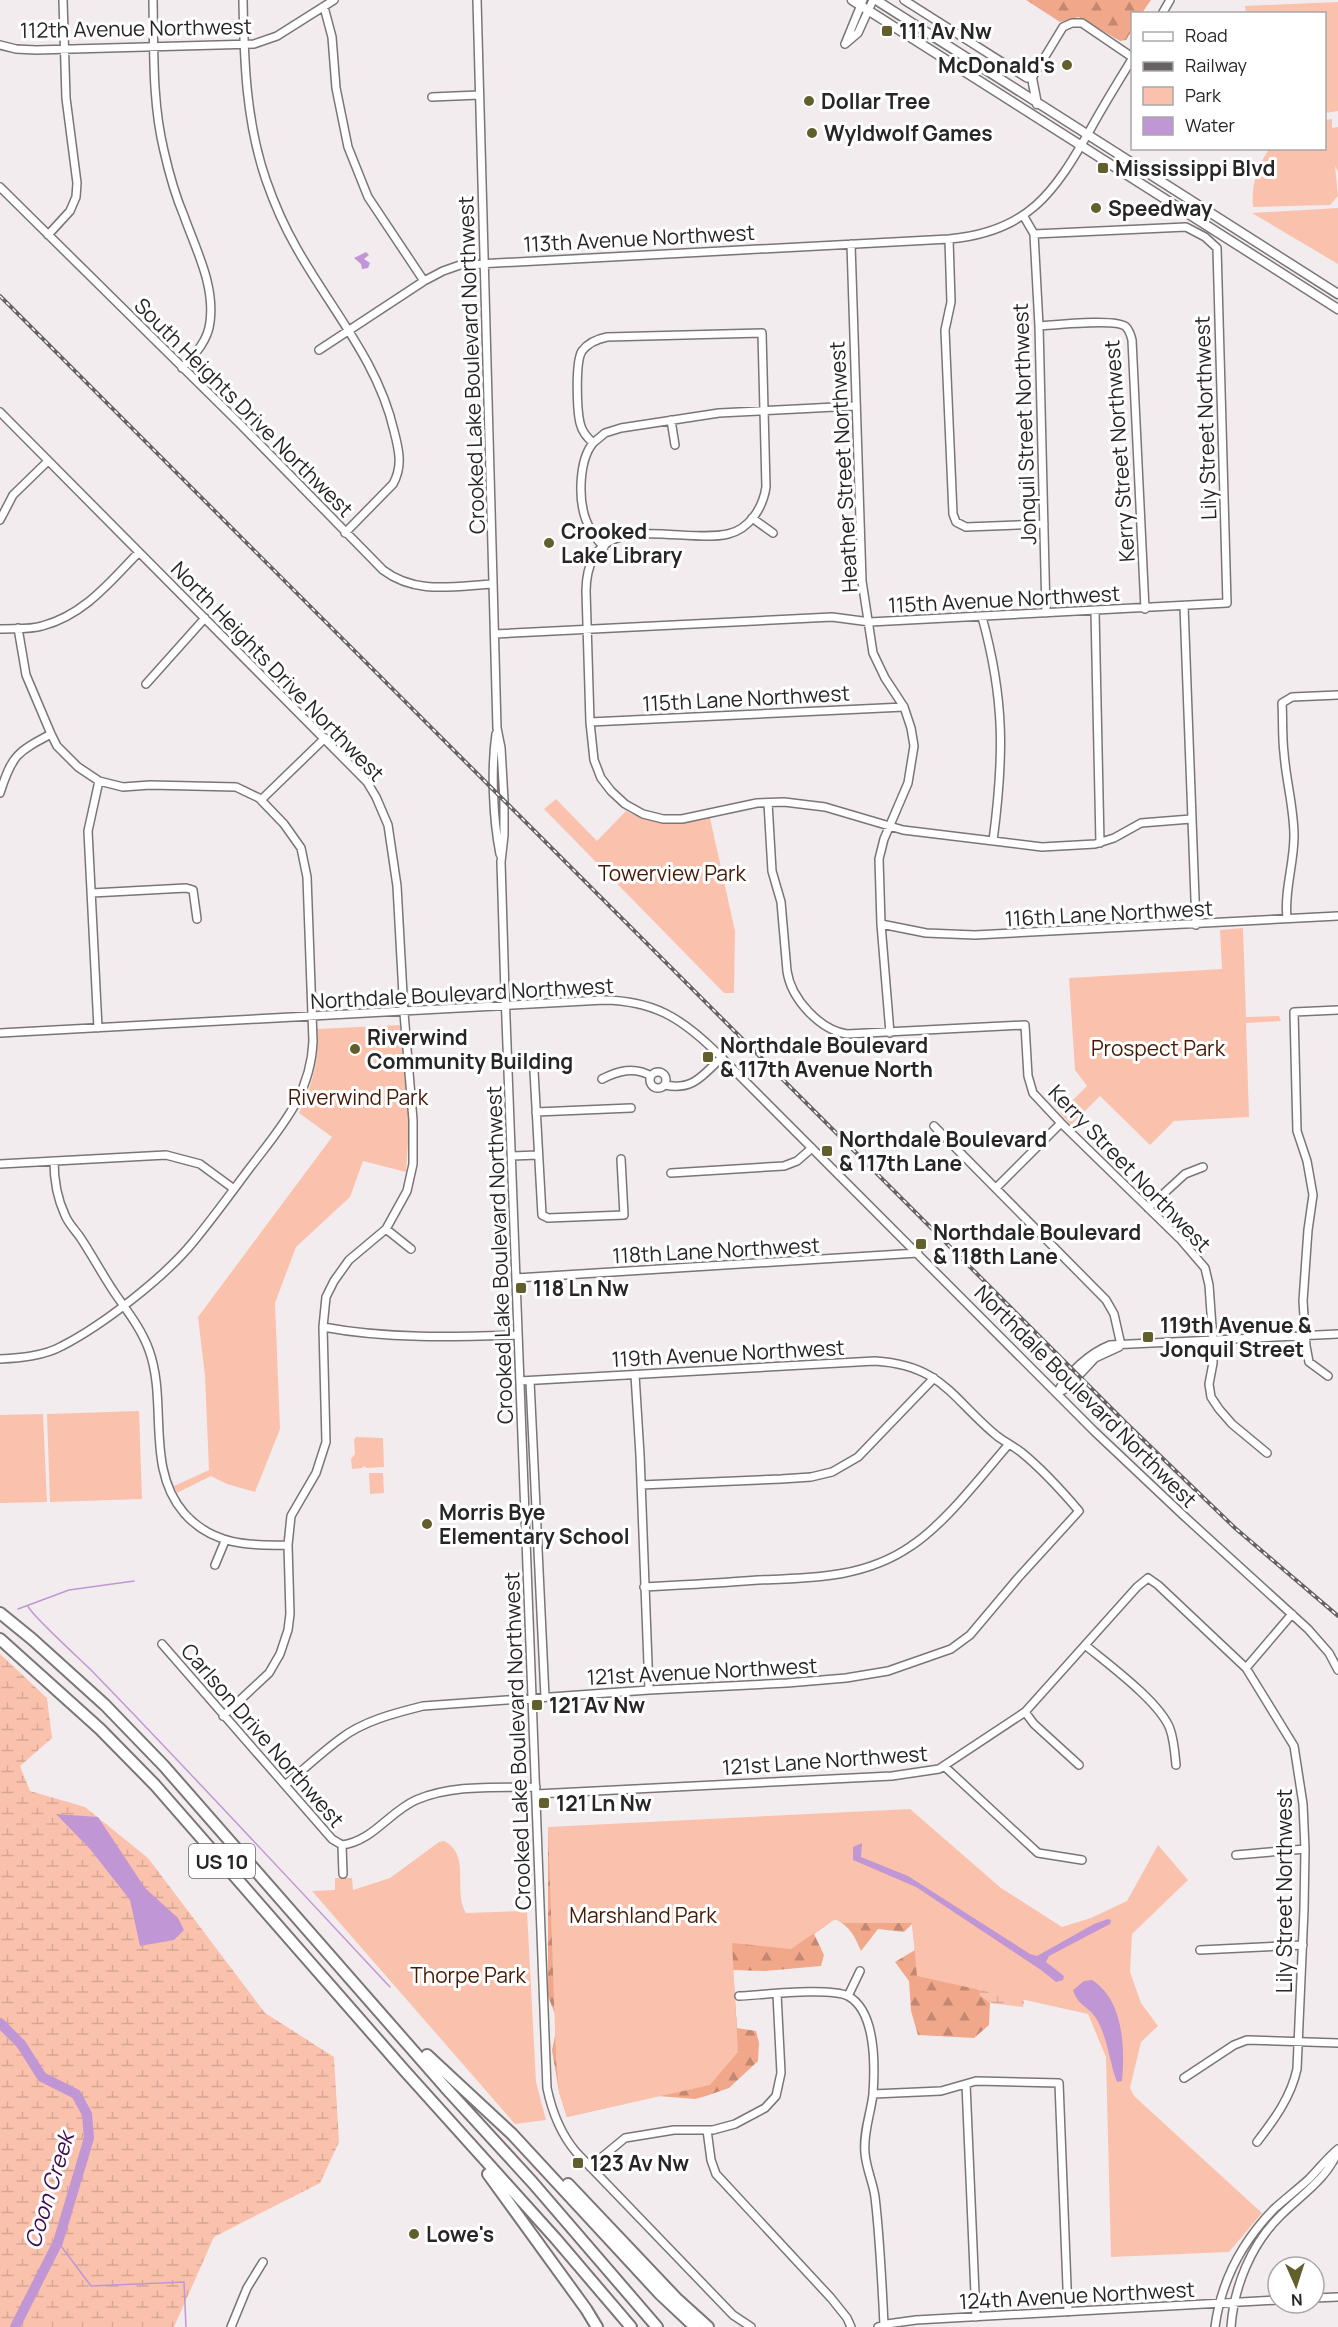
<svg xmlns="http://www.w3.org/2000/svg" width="1338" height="2327" font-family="Manrope,sans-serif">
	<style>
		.forest { fill: url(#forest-firs) }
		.wetland { fill: url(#wetland-marsh) }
		.park { fill: #fac2ad }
		.water { fill: #c097d4 }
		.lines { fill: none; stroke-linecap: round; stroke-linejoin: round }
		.stream { stroke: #c097d4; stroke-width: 1.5 }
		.river { stroke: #c097d4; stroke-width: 10 }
		.minor-casing { stroke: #7b7576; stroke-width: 10 }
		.major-casing { stroke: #7b7576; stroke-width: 11 }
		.highway-casing { stroke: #7b7576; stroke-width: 14 }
		.minor { stroke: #fff; stroke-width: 7 }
		.major { stroke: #fff; stroke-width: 8 }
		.highway { stroke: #fff; stroke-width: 10 }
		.rail-casing { stroke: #666263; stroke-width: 4 }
		.rail { stroke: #fff; stroke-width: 1.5; stroke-dasharray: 4.5; stroke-linecap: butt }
		.poi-dot { fill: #61602d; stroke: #fff; stroke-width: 2 }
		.labels { text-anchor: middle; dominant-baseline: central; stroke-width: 6; stroke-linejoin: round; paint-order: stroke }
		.shield { fill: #fff; stroke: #686666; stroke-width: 1.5 }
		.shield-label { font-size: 20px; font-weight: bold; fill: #272525 }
		.street-label { font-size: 21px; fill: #272525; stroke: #fff }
		.poi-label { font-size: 21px; font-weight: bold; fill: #272525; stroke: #fff; text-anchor: start }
		.park-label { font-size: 21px; fill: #471a06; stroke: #fff }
		.water-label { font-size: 22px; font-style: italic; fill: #400954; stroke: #fff }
	</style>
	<defs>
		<pattern id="forest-firs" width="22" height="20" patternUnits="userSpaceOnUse" patternTransform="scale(1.5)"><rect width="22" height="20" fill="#f1a78a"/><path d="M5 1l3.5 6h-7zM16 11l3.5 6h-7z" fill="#c38871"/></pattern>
		<pattern id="wetland-marsh" width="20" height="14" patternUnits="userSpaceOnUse" patternTransform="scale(1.5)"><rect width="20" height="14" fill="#fac2ad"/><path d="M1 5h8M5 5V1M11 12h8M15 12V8" fill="none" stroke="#d6a795"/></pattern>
	</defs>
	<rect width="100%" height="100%" fill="#f3ecee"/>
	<path class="forest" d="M1026,0h125l-9,13 -10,1v16l-6,10 -6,1 -41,-24 -19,5z
		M910,1809l61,130 9,56 10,8 -1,22 -15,13 -56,-3 -7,-24 -2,-30 -14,-19 20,-12 -3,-26 -8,8 -26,-3 -17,22c-6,-14 -11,-25 -26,-32l-21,15 10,21 -3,11 -56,5 -32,-1 4,58 19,3 3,12 -1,18 -29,27 -23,8 -11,3 -37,-3 -91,21 -8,-25 -7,-42 6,-28 -10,-26v-169l160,124z"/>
	<path class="wetland" d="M0,1654l47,44 5,40 -32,28 10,25 55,16 63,51 117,155 69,44 5,85 -19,41 -106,54 -40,90h-174z
		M975,1977l45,12 4,13 -1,5 -33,-4 -10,-8z"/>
	<path class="park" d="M1338,2v109l-13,2 -1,-99 -78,-1 -1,-7z
		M1332,119v9l6,-1v45l-3,-6 3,30 -8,9 -77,2c-2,-22 4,-40 16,-58l55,-1 1,-28z
		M1338,208v56l-86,-51z
		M556,799l41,42 29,-30c29,15 53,14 84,7l25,113 -1,62h-10l-180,-184z
		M1243,928l3,89 33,-1 2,5 -35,2 3,94 -75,4 -24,24 -50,-49 -29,29 -11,-12 27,-27 -12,-16 -6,-92 153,-9 -2,-39z
		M400,1025l9,103 -3,44 -43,-11 -13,36 -54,50 -21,56 5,126 -25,63 -28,-8 -16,-8 -34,17 -3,-7 35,-16 -4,-94 -7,-59 134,-180 -33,-24c13,-29 21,-52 18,-84z
		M139,1411l3,88 -92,3 -3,-88z
		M43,1414l4,88 -47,1v-88z
		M356,1437l27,1 1,29 -17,1 -3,-2 -2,2 -10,1 -1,-10 4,-5 -1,-14z
		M369,1473h14l1,20 -14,1z
		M910,1809l91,79 61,39 29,-9 36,-17 31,-56 30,35 -56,54 -2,38 11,31 17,23 -17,16 -11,46 4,8 128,117 -33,39 -118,5 -5,-200 -18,-43 -171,-38 -5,-53h-69l-8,-4 -44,30 -59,-6 6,109 -28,33 -143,32 -8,-25 -3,-34 -8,-231z
		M444,1841c28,14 8,50 22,72l61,-2 9,171 10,38 -31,4 -203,-233 23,-1v-12h17l1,12 37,-12 49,-36z"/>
	<path class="water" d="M366,252l3,3 -5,4 6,4 -2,5 -6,1 -1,-5 -7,-6z
		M56,1814l42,3 47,71 33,30 6,12 -10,10 -34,6 -10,-46 -40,-51z
		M862,1843l-1,14 47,19 122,78 7,2 57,-32 14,-5 3,1 -1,4 -61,32 -3,6 18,14 -1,4 -7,2 -15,-12 -125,-83 -63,-27v-13z
		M1092,1980c32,20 33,68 30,101l-5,1c-8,-21 -9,-44 -21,-64 -8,-12 -18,-12 -23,-28l11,-9z"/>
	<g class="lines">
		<path class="stream" d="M28,1606c2,8 52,53 63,64 101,104 200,211 299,317
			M18,1609l51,-19 65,-9
			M58,2242l33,44 93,-4 2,45"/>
		<path class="river" d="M0,2023l21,21 21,33 34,17 11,20 2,24 -31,104 -43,85"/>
		<defs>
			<path id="minor" d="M153,0c1,50 -1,102 11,151 5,22 11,44 20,65 12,34 31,69 26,106 -2,19 -15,32 -28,46
				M243,0c1,61 3,122 23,180 8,23 18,46 30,67 34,61 82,114 98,184 5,19 9,35 -1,53l-48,49
				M477,0l20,728 4,20 3,52v35l-3,27 4,131 42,1095c5,24 13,45 29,64l157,163 18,12
				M904,0l123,78h5l31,-51 9,-4h10l50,34
				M324,7l8,30 4,51 12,59 20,50 56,84
				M1162,14l8,-14
				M845,44l13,-11 15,-33
				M845,44l18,-44
				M0,45l16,4 20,1 218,-6 23,-8 57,-36
				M432,97l47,-2
				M0,187l240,237 143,146c33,25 71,16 110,14
				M1023,215l11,19 5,92 7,287
				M48,235l22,-24 6,-14 1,-14 -11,-85 -3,-98
				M949,239l2,63 -6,28 8,184 3,8 10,5 78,-3
				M851,244l11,337 11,72 12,25 19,29 7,21 3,18 -6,37 -24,56 -5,20 2,65 9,109
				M1039,326c15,-1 79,-8 87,1 3,3 5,9 6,13l13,269
				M319,350l105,-69 19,-10 17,-6 489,-26c79,-7 105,-46 141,-109 13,-24 28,-48 42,-71
				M0,412l367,370 9,15 12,28 9,61 7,127 9,107v44l-6,27 -21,38 -37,31 -15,21 -8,16 -3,30 3,115 -10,31 -25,43 -3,29 2,69 -2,16 -8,24 -11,19 -46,43
				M671,420l4,25
				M593,443l12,-10 16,-5 98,-15 136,-7
				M752,518l21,15
				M0,520l13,-25 35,-34
				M604,547c-8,-8 -14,-16 -18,-27 -8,-21 -7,-60 7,-77 -6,-6 -11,-11 -13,-20 -3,-13 -5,-61 2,-72 6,-8 15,-12 25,-14l155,-4 4,154c-3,20 -16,42 -38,47 -48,11 -141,-30 -142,57l4,131 4,38 7,18 10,13 14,13 18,10 20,5h19l75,-16 27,-1 41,5 78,23 139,17 53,-3 19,-6 27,-15 50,-4
				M1184,606l12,319
				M1095,611l5,232
				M982,617c23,83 22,140 11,224
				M0,629c13,-1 29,1 42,-3 42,-11 68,-44 97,-74
				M495,634l337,-17 38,5 357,-19 -10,-355 -12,-11 -19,-10 -152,7
				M146,684l59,-66
				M590,722l314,-15
				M496,734c-5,35 -3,85 4,120
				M0,793c12,-38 17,-41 51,-59
				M261,800l64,-62
				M768,803l4,68 9,31 6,69c4,28 33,59 60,63l178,-9 3,51 5,17 28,30 120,117 24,28 4,17 4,56v22l-4,21 2,13 8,12 13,15 35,29
				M92,893l94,-5 7,2 4,29
				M1287,918c-3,-27 7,-54 7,-82 0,-28 -8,-55 -10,-83 -2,-16 -1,-34 -2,-50l10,-6 46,-2
				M881,924l45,9 49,2 363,-19
				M98,1028l-10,-197 11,-50
				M0,1033l604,-33c49,1 76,17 111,51l379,380 90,85 124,113 21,24 9,17
				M534,1071l8,144 6,3 76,-3 -3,-56
				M650 1080a8 8 0 1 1 16 0a8 8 0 1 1-16 0Z
				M602,1079c16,-8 32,-13 49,-3
				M665,1085c28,6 38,-10 57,-28
				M536,1112l95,-4
				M934,1126l172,174 8,14 7,31
				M512,1156l26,-1
				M54,1161c0,18 3,37 11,54 3,8 10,15 15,22 12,18 22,37 34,55 13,19 27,36 35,58 19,52 -4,118 35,163 28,32 65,33 104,32
				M0,1164l166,-9 34,9 34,25
				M671,1173l113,-7 13,-5 15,-13
				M996,1188l65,-65
				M1148,1208l37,-34 18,-7
				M386,1229l25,20
				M516,1278l402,-25
				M323,1327c64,12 129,10 195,8
				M0,1359c20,-1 44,-3 62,-13 41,-21 103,-69 132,-105 19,-23 37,-48 55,-72 31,-41 62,-74 64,-128l-6,-164 -6,-29 -17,-24 -25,-26 -23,-11 -86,-2 -27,2 -24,-6 -21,-14 -21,-21 -6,-12 -25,-59 -8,-47
				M635,1375l5,80 9,235
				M1328,1376l-19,-14 -3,-16 -3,-45 5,-71 5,-35 -6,-34 -10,-30 -3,-119 44,-2
				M530,1381l15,316
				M1057,1393c10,-20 33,-40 53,-48l228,-11
				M1057,1393l10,-5 28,-30 24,-11
				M641,1485l140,-6 30,-2 21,-5 26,-15 76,-79
				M215,1565l10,-24
				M644,1587c38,-2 76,-4 114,-7 54,-2 107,-2 153,-34 35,-23 70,-70 98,-102
				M162,1644l170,195 10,6
				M1085,1645c23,19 75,57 85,84 4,11 5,25 6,36
				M1246,1668l46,-54
				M1025,1712l9,12 45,41
				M944,1766l94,87 44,7
				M285,1785c18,-15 36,-32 55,-46 23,-18 55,-26 83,-33l226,-16 138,-7 59,-5 42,-7 63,-22 19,-14 48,-57 61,-67c-17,-20 -37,-42 -58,-59 -8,-6 -16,-10 -24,-16 -45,-37 -55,-71 -122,-75l-355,20
				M536,1794l356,-18 47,-7 86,-57 112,-125 11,-9 10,7 88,83 48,78 9,58 2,45 -1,60 -7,160c-6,28 -23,51 -40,73
				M342,1845c31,-4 47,-33 74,-45 37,-16 81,-12 120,-13
				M342,1845l1,29
				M1236,1855l69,-6
				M1200,1950l103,-5
				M739,1996c23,-1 90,-9 109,0 28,15 27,70 25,98 -2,19 -10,38 -8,59 1,15 8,29 10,44 5,42 7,85 9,128
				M848,1996l12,-25
				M1184,2078l50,-33 13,-5 91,3
				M966,2084l10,233
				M873,2094l68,-3 35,-10 83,2 9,229
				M707,2130l4,30 5,14 115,124 16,20 4,9
				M590,2167l35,-29 49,-8h39l22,-6 30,-16 11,-12 5,-23 -4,-79
				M1314,2298l24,-1
				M231,2327l16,-39 16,-26
				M878,2327l9,-3 29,-4 362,-20
				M1215,2327c6,-46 27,-85 59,-118 11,-10 24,-20 35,-30 10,-10 18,-21 29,-30
				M1231,2327c3,-41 20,-82 49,-111 21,-21 47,-37 58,-65"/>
			<path id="major" d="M852,0l486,309
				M876,0l462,294
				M1032,78l5,26"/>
			<path id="highway" d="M0,1613l32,26 73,66 59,61 281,321 88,96 124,144
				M0,1639l100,90 55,56 249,285 152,169 75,88
				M427,2055l85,79 148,160 35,33
				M488,2174l98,135 11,18
				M568,2184l109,115 31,28"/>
		</defs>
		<use href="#minor" class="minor-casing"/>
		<use href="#major" class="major-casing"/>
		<use href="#highway" class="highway-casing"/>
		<use href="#minor" class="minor"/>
		<use href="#major" class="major"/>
		<use href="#highway" class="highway"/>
		<defs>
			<path id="rail" d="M0,296l1126,1127 109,105 103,88"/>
		</defs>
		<use href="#rail" class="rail-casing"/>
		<use href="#rail" class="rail"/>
	</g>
	<g class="poi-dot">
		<rect x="881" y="25" width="12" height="12" rx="3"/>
		<circle cx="1067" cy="65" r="6"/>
		<circle cx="809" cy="101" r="6"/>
		<circle cx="812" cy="133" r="6"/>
		<rect x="1097" y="162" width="12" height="12" rx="3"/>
		<circle cx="1096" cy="208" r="6"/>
		<circle cx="549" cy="543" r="6"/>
		<circle cx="355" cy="1049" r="6"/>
		<rect x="702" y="1051" width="12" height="12" rx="3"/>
		<rect x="821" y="1145" width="12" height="12" rx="3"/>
		<rect x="915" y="1238" width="12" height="12" rx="3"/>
		<rect x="515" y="1282" width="12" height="12" rx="3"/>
		<rect x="1142" y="1331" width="12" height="12" rx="3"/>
		<circle cx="427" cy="1524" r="6"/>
		<rect x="531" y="1699" width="12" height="12" rx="3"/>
		<rect x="538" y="1797" width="12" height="12" rx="3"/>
		<rect x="572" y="2157" width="12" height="12" rx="3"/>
		<circle cx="414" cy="2234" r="6"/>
	</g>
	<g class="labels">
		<rect class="shield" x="189" y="1844" width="66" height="34" rx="4.5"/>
		<g class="shield-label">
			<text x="222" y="1861">US 10</text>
		</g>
		<g class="street-label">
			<text transform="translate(136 28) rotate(-1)">112th Avenue Northwest</text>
			<text transform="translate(639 238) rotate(-3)">113th Avenue Northwest</text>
			<text transform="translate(471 365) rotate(-92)">Crooked Lake Boulevard Northwest</text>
			<text transform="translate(244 407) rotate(45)">South Heights Drive Northwest</text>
			<text transform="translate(1205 418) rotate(-92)">Lily Street Northwest</text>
			<text transform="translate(1024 424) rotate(-92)">Jonquil Street Northwest</text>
			<text transform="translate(1119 451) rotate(-94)">Kerry Street Northwest</text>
			<text transform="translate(843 467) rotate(-93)">Heather Street Northwest</text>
			<text transform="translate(1004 599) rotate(-3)">115th Avenue Northwest</text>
			<text transform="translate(278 671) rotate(46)">North Heights Drive Northwest</text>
			<text transform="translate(746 698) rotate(-3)">115th Lane Northwest</text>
			<text transform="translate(1109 913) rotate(-3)">116th Lane Northwest</text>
			<text transform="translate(462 993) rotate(-3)">Northdale Boulevard Northwest</text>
			<text transform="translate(1130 1168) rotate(46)">Kerry Street Northwest</text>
			<text transform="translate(716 1250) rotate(-3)">118th Lane Northwest</text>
			<text transform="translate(499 1255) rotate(-92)">Crooked Lake Boulevard Northwest</text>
			<text transform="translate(728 1353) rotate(-3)">119th Avenue Northwest</text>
			<text transform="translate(1086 1396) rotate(45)">Northdale Boulevard Northwest</text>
			<text transform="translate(702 1671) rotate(-3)">121st Avenue Northwest</text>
			<text transform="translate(263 1735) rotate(49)">Carlson Drive Northwest</text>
			<text transform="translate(517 1741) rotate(-92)">Crooked Lake Boulevard Northwest</text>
			<text transform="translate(825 1760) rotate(-4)">121st Lane Northwest</text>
			<text transform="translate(1284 1891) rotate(-90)">Lily Street Northwest</text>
			<text transform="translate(1077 2295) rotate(-3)">124th Avenue Northwest</text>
		</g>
		<g class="poi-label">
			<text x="899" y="31">111 Av Nw</text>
			<text x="1055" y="65" text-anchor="end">McDonald's</text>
			<text x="821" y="101">Dollar Tree</text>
			<text x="824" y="133">Wyldwolf Games</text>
			<text x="1115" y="168">Mississippi Blvd</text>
			<text x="1108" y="208">Speedway</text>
			<text x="561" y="531">Crooked<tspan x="561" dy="24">Lake Library</tspan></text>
			<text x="367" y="1037">Riverwind<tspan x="367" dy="24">Community Building</tspan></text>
			<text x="720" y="1045">Northdale Boulevard<tspan x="720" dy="24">&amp; 117th Avenue North</tspan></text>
			<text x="839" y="1139">Northdale Boulevard<tspan x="839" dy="24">&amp; 117th Lane</tspan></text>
			<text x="933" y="1232">Northdale Boulevard<tspan x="933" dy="24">&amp; 118th Lane</tspan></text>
			<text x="533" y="1288">118 Ln Nw</text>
			<text x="1160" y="1325">119th Avenue &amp;<tspan x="1160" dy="24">Jonquil Street</tspan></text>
			<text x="439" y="1512">Morris Bye<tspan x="439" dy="24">Elementary School</tspan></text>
			<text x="549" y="1705">121 Av Nw</text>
			<text x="556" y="1803">121 Ln Nw</text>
			<text x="590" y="2163">123 Av Nw</text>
			<text x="426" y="2234">Lowe's</text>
		</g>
		<g class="park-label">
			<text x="672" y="873">Towerview Park</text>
			<text x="1158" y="1048">Prospect Park</text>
			<text x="358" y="1097">Riverwind Park</text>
			<text x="643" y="1915">Marshland Park</text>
			<text x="468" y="1975">Thorpe Park</text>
		</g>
		<g class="water-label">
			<text transform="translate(49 2190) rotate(-73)">Coon Creek</text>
		</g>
	</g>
	<rect x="1131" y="12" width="195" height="138" fill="#ffffff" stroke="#a9a8a8" stroke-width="1.5"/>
	<rect x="1143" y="32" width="30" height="9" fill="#ffffff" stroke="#a9a8a8" stroke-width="1.5"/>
	<text x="1185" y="42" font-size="18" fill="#272525">Road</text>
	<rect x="1143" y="62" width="30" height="9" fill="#666263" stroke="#a9a8a8" stroke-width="1.5"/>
	<text x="1185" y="72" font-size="18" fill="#272525">Railway</text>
	<rect x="1143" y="87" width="30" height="18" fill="#fac2ad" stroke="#a9a8a8" stroke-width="1.5"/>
	<text x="1185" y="102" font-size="18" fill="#272525">Park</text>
	<rect x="1143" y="117" width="30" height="18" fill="#c097d4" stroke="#a9a8a8" stroke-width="1.5"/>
	<text x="1185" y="132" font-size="18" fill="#272525">Water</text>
	<g transform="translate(1296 2285) rotate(177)"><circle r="28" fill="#ffffff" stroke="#a9a8a8" stroke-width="1.5"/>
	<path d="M0-4.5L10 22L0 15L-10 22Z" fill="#61602d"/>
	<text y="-9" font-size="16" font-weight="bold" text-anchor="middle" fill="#272525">N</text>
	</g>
</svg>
